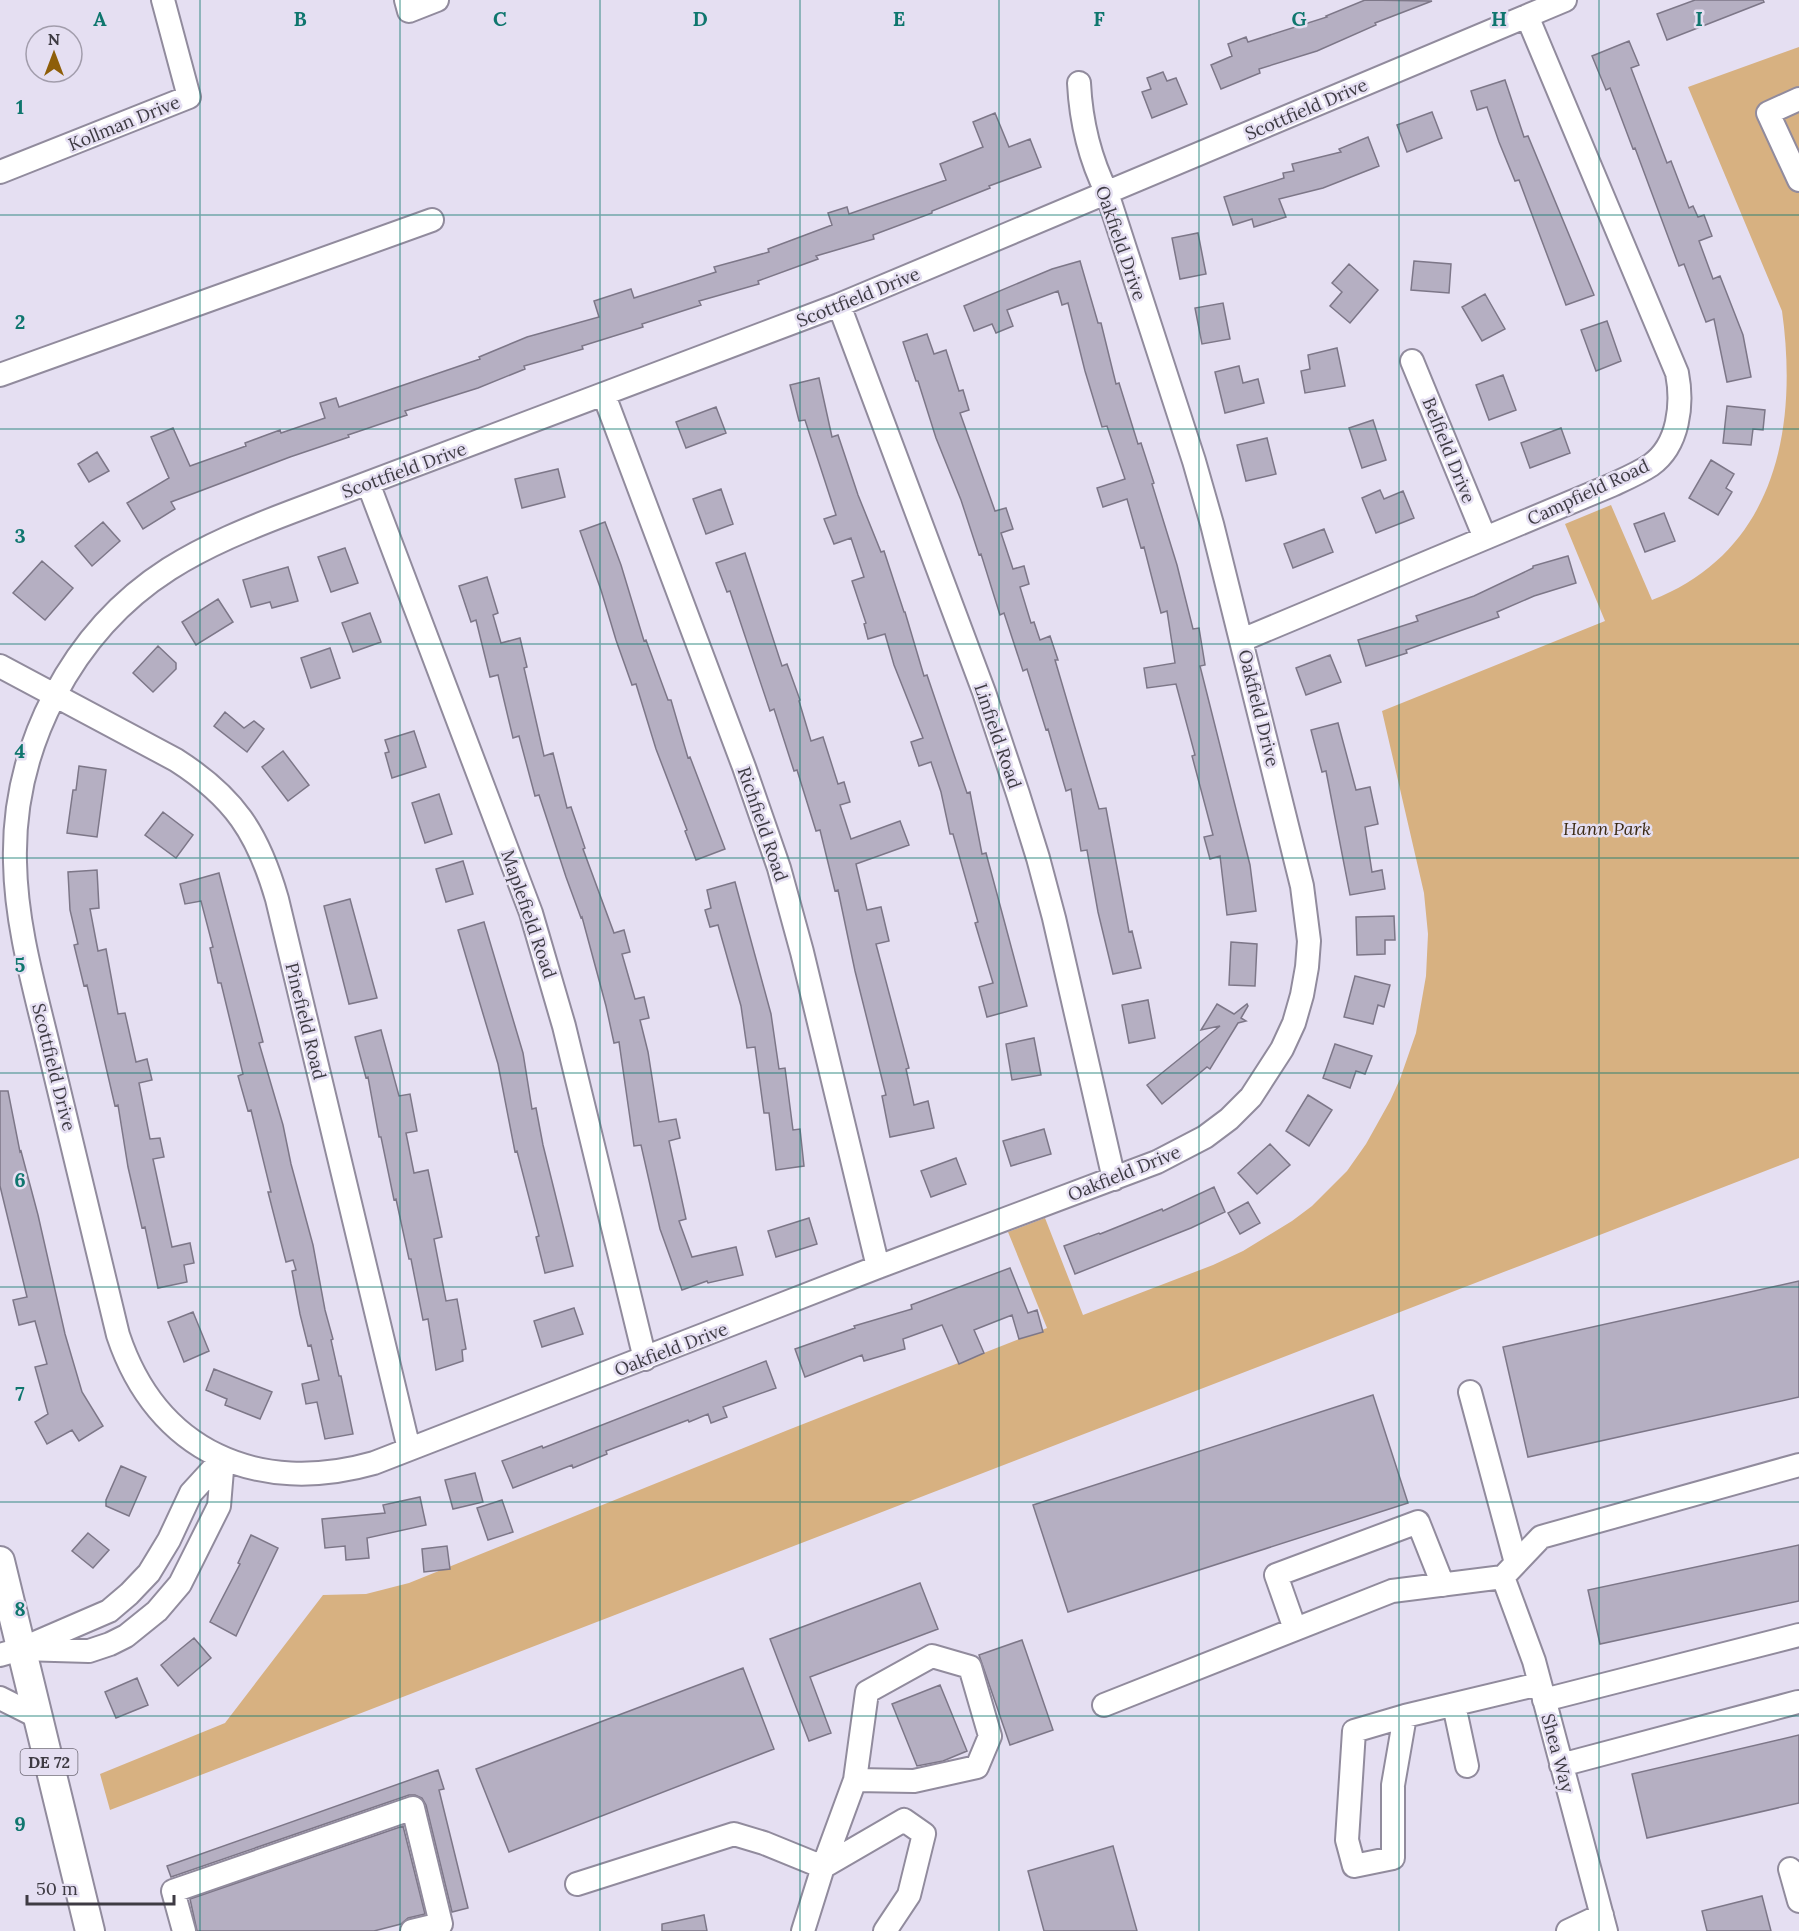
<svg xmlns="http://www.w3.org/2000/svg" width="1799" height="1931" font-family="Lora,serif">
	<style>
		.green { fill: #d7b181 }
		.building { fill: #b5afc2; stroke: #7d7788; stroke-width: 1.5 }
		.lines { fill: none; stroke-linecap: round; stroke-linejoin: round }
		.minor-casing { stroke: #918b9d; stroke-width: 26 }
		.major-casing { stroke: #918b9d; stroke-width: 32 }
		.minor { stroke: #fff; stroke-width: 22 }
		.major { stroke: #fff; stroke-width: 28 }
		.grid { fill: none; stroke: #0f766e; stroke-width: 1.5; stroke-opacity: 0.55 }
		.labels { text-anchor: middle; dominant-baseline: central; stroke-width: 5; stroke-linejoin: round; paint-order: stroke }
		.shield { fill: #e5dff2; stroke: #706c78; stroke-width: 1.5 }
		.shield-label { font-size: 16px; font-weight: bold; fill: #3e3b43 }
		.street-label { font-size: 18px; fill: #3e3b43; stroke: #e5dff2 }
		.park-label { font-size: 18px; font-style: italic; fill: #3c2a13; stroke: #e5dff2 }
		.grid-label { font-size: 20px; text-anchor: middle; font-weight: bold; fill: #0f766e; stroke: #e5dff2; stroke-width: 5; stroke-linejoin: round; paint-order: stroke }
	</style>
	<rect width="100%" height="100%" fill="#e5dff2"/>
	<path class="green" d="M1799,47v1111l-1689,652 -10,-36 125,-51 98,-128 43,-1 43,-11 379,-153 259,-102 -39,-96 37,-14 38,97 130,-50 30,-14 49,-30 20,-15 35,-35 19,-27 24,-43 10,-22 16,-46 10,-57 2,-42 -4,-41 -42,-182 223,-90 -40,-97 46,-19 41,95c121,-47 147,-167 130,-289l-94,-224z"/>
	<path class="building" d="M1365,0l67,1 -57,22 1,2 -59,26 -58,18 1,4 -39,16 -10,-24 21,-9 -4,-12 18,-7 2,5 79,-25 -1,-1z
		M1695,0h68l1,2 -97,38 -10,-26z
		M1629,41l10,24 -8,3 36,95 4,-2 18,47 4,-2 5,11 6,-2 8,21 -13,5 14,38 7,-3 23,59 8,42 -24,5 -13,-63 -8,3 -22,-58 -5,2 -44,-118 -2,1 -23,-61 -4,2 -14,-34z
		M1163,72l4,9 9,-3 11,26 -35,14 -10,-26 9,-3 -4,-11z
		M1505,80l19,57 4,-1 66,159 -28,10 -47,-125 -4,1 -16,-39 -12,-35 -10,3 -6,-19z
		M1432,112l10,26 -35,14 -10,-27z
		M995,113l14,34 21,-8 11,28 -52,19 1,2 -58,23v2l-59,22 1,4 -58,17 2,3 -60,22 1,3 -60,17 2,4 -59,19 1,3 -61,19 1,3 -59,17 1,3 -47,19 -73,23 2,4 -59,20 1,2 -59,20 -119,45 4,7 -32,20 -16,-26 42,-25 -18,-41 22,-9 17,38 56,-20 -1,-3 35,-13 1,3 44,-15 -5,-15 16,-5 3,9 141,-48 -1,-2 48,-20 72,-20 -5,-16 37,-12 3,9 82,-26 -2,-5 55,-15 -1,-3 64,-24 -4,-12 19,-6 2,7 97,-34 -6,-16 43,-17 -10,-25z
		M1368,137l11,29 -56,22 -44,11 7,18 -32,10 -2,-8 -19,6 -9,-28 60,-19 -1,-5 11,-2 -2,-7 49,-12 -2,-3z
		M1198,233l8,41 -26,5 -8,-41z
		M1080,261l18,62h3l15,61 3,-1 19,61 3,-1 13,40 -2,1 25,81 16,64 6,-1 6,37 -5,1 50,199 6,46 -29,4 -7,-59 -10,3 -6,-22 9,-2 -21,-79 3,-1 -19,-71 -29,4 -3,-20 31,-5 -8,-52 -6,2 -17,-66 -3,1 -14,-49 -24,8 -6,-19 28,-9 -18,-53 -5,1 -17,-56 -17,-68 -6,2 -4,-14 -51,19 6,16 -17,7 -4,-9 -18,7 -10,-25 88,-37z
		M1414,261l37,3 -2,29 -38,-3z
		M1349,264l29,26 -28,33 -20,-17 12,-14 -10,-9z
		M1485,294l20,35 -23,12 -20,-34z
		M1223,303l7,36 -28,5 -7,-36z
		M1607,321l14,40 -25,10 -15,-41z
		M927,334l7,20 12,-4 13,41 4,-1 6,20 -9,3 35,98 11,-3 7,21 -12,4 12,36 11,-3 5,18 -9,3 11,36 3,-1 6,18 10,-4 8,24h-3l44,149 7,-1 23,124 3,-1 9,37 -28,6 -15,-62 -11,-62 -6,1 -10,-62 -5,2 -18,-62 -2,1 -19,-61 -4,2 -19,-58 -4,2 -19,-61 -2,1 -18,-55 -25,-62 -18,-57h-2l-13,-39z
		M1337,348l8,38 -40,7 -4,-22 9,-2 -2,-14z
		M1239,366l4,17 15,-4 6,24 -39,10 -10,-41z
		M1503,375l13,35 -27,10 -13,-35z
		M819,378l13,59 6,-2 20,60 23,57 3,-1 20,61h1l19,64 3,-1 40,118 3,-1 12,62 4,-1 41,153 -40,11 -8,-30 14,-4 -18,-60 3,-1 -25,-88h-3l-9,-42 -10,-30 -12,4 -8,-24 12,-4 -29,-73 -9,-31 -17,5 -4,-15 2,-1 -14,-42 12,-4 -13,-39 -17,6 -10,-25 12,-4 -31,-95 -6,1 -9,-36z
		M1727,406l38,4 -2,20 -10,-1 -2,16 -28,-2z
		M716,407l10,26 -40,15 -10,-26z
		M1373,420l13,40 -24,8 -13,-40z
		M1561,428l9,25 -40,15 -9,-25z
		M1267,438l9,36 -30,7 -9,-36z
		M97,452l12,19 -20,11 -11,-18z
		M1711,460l23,14 -8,14 6,4 -14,23 -29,-17z
		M558,469l7,28 -43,11 -7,-29z
		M721,489l12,35 -27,10 -13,-35z
		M1380,490l4,9 19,-8 11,27 -38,15 -14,-35z
		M1664,513l11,28 -30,11 -11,-28z
		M103,522l17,19 -28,25 -17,-20z
		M605,522l16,43 23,76 2,-1 22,60h3l17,58 2,-1 35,92 -29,11 -11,-29 2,-1 -31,-81 -20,-65 -4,1 -16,-45 -15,-50 -21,-59z
		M1324,529l9,23 -40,16 -9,-24z
		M345,548l13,35 -27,9 -13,-35z
		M745,553l37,113 5,-2 13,36 -1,1 12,40 12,-4 15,47 6,-2 6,20 -10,3 11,34 49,-18 9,24 -53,19 11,46 14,-3 8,34 -13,3 33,124 -3,1 8,36 14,-4 6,27 -44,9 -8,-41 4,-1 -31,-124 -17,-81 -3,1 -15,-61 -4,1 -19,-61 -3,1 -20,-62 -4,2 -40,-120 -3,1 -11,-29z
		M1568,556l8,27 -42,13 -37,16 2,5 -93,33 1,3 -41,13 -8,-26 60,-19 -2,-5 58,-20 59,-28v-2z
		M42,561l31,27 -28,32 -32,-27z
		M288,567l10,34 -26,7 -2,-6 -19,5 -8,-27z
		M487,577l11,36 -5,2 8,28 19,-5 7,29 -3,1 20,88 9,-3 14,55 4,-1 14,41 -2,1 31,84 10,-3 6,22 -8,2 13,45 9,-2 5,21 -9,2 8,32 11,70 17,-3 4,19 -11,3 17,78 -7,2 13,36 44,-10 7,28 -35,8 -1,-2 -25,9 -22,-61 -19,-84 -7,1 -15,-104 -5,1 -8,-37 -24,-89 -1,1 -15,-41 -27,-82 -4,1 -16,-60 -6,2 -15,-63 -8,2 -14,-57 -5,2 -12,-36z
		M218,599l15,23 -37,23 -14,-23z
		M370,613l11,29 -28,10 -11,-29z
		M158,646l18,17v6l-23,23 -20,-19z
		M330,648l10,30 -29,10 -10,-30z
		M1330,655l11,27 -35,13 -10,-27z
		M225,712l19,16 10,-7 10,8 -17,23 -33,-26z
		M1338,723l18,67 14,-3 8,37 -13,3 7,45 10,-2 3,19 -35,6 -24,-124 -4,1 -11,-42z
		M414,731l12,36 -34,11 -7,-25 4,-1 -4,-12z
		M283,751l26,34 -21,16 -26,-34z
		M79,766l27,4 -9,67 -30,-4 6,-43h3z
		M439,794l13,40 -27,9 -13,-40z
		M163,812l30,23 -17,23 -31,-23z
		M463,861l10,33 -27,8 -10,-33z
		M97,870l2,38 -9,1 8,42 8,-2 12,65 7,-1 11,49 11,-3 5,21 -13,3 11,56 10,-1 4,19 -11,2 19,88 18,-4 4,20 -10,2 3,17 -29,6 -13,-61 -3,1 -14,-61 -10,-62 -3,1 -28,-121 -3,1 -10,-41 4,-1 -8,-34 -2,-38z
		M219,873l44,169 -4,1 24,82 8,39 22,81 12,65 8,29 -2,1 8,36h2l12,58 -28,5 -8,-37 -11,2 -4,-20 17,-4 -8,-35 -3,1 -8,-32 -8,-43 4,-1 -3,-10 -7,2 -18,-70h3l-20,-82 -3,1 -10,-35 5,-2 -22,-91h-3l-8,-35 3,-1 -12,-46 -16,3 -5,-20z
		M735,882l36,132 8,55 6,-1 8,62 7,-1 4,37 -28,4 -7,-57h-5l-9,-66 -8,1 -6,-42 -23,-81 -8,2 -5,-17 6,-2 -4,-18z
		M350,899l27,99 -28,6 -25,-98z
		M1394,916l1,24h-10v14l-28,1 -1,-38z
		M484,922l39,131 9,56 4,-1 7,37 30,121 -28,7 -9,-36 3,-1 -22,-85 -2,1 -17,-88 -40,-134z
		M1231,942l26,2 -2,42 -26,-1z
		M1355,976l35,9 -6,22 -6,-2 -5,19 -29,-7z
		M1148,1000l7,38 -26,5 -7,-38z
		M1217,1004l17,10 13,-10 1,2 -7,12 5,3 -8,2 -28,46 -3,-2 -45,37 -15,-19 73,-59 -19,4z
		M381,1030l18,66 11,-2 7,37 -11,2 8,40 14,-3 14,67 -8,2 12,62 11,-2 9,50 -4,1 1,11 -27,9 -8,-51 -5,1 -12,-61h-2l-13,-60 -2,1 -13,-63h-2l-11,-60 -2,1 -11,-41z
		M1034,1038l7,37 -29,5 -6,-36z
		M1335,1044l37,12 -7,18 -9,-3 -6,17 -27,-10z
		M0,1091h8l12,61 1,-1 17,64 27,119 17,58 21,34 -24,15 -7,-11 -25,14 -12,-22 13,-8 -13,-47 12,-3 -12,-43 -16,4 -6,-25 14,-3 -27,-111z
		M1308,1095l24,15 -23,36 -23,-15z
		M1044,1129l7,25 -40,12 -8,-25z
		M1270,1144l20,21 -33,29 -19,-21z
		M956,1158l10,26 -35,13 -10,-26z
		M1214,1187l11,25 -34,16 -116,46 -11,-28 35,-13 1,1 62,-25 1,2z
		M1248,1202l12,21 -20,11 -12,-21z
		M809,1218l8,26 -41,13 -8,-26z
		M1010,1268l18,45 9,-3 6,22 -24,7 -7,-24 -38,15 10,23 -25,11 -17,-39 -39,14 2,10 -41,12 -2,-6 -57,22 -10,-28 60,-21 -1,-2 58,-17 -1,-4z
		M1799,1281v116l-271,60 -25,-110z
		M574,1308l9,26 -41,13 -8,-26z
		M193,1312l16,39 -25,11 -16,-40z
		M766,1361l10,27 -53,19 4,10 -16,6 -3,-9 -19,8 -1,-2 -82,31 1,3 -34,14 -1,-3 -59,23 -11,-27 40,-15 1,2z
		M214,1369l58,23 -12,27 -35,-14 2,-6 -21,-9z
		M1373,1395l35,108 -340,109 -35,-107z
		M121,1466l25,11 -17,39 -23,-10v-6z
		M475,1473l8,29 -30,7 -8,-29z
		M420,1497l6,28 -59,13 2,20 -23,2 -1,-14 -20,2 -3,-29 63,-6 -2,-8z
		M502,1500l11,32 -25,8 -11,-32z
		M88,1533l21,17 -16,18 -21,-17z
		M251,1535l27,13 -42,88 -26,-14 30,-58 -2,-1z
		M1799,1545v56l-199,43 -12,-54z
		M447,1546l3,23 -26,3 -2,-23z
		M920,1583l18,46 -128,48 21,56 -22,8 -39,-102z
		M194,1638l17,20 -33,28 -17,-21z
		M1022,1640l31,90 -43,15 -31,-90z
		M743,1668l31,81 -265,103 -33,-83z
		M137,1678l11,27 -32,13 -11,-26z
		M940,1685l27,66 -24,10 -26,5 -25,-62z
		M1799,1735v68l-152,35 -15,-64z
		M438,1770l6,19 -5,1 29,118 -16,4 -26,-107 -4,-7 -7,-3h-6l-238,82 -4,-11z
		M403,1826l22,88 -17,4 -7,6 -27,7h-177l-7,-32z
		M1113,1846l24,85h-93l-16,-60z
		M1762,1896l9,35h-64l-5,-20z
		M704,1915l3,16h-45v-7z"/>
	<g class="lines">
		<defs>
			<path id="minor" d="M406,0l3,11 28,-11
				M1079,83c2,40 10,74 28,110l87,268 18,63 90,362 7,55 -2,26 -5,28 -8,28 -12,26 -31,48 -22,22 -24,18 -48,25 -279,105 -504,196c-116,33 -217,-11 -256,-128 -22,-93 -45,-185 -67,-278 -15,-64 -35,-129 -36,-195 -3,-115 57,-231 154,-293 38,-24 80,-41 122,-57l548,-207 726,-305
				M1799,99l-31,14 31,67
				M0,172l189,-75 -26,-97
				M839,305l145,387 34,102 20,64 16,60 60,261
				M1412,361l73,177
				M0,375l432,-155
				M604,395l140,372 35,101 23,84 76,315
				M368,483l163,430 33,113 81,333
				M1242,640l370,-155c13,-6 27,-12 39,-20 28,-20 32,-61 26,-92l-150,-357
				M0,666l176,94c58,37 82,73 101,139l132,550
				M1470,1392l46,171
				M1503,1577l31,84 72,270
				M1295,1629l-19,-54 142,-53 25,63
				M21,1649l68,2 21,-7 16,-8 31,-25 23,-27 39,-78 4,-48
				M0,1655l21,-6 88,-38 20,-17 20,-21 20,-33 22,-47 32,-35
				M0,1698l38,19
				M1544,1700l255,-65
				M1104,1705l288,-114 111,-14 38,-40 258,-72
				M1454,1705l13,61
				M1405,1716l-12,69v73l-39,8 -7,-26 7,-109 51,-15 134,-32
				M1561,1765l237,-63
				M823,1867l81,-47 20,14 -15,61 -24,36
				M1790,1869l9,32
				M577,1884l157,-50 30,9 59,24
				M184,1931l-11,-40 240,-83 28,116 -29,7
				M803,1931l20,-64 32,-87 59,1 63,-14 13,-31 -20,-69 -38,-11 -65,36 -12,88
				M1568,1931l34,-16"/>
			<path id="major" d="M0,1561l90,370"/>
		</defs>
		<use href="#minor" class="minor-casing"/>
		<use href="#major" class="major-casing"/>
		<use href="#minor" class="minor"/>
		<use href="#major" class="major"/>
	</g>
	<path class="grid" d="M200,0v1931M400,0v1931M600,0v1931M800,0v1931M999,0v1931M1199,0v1931M1399,0v1931M1599,0v1931M0,215h1799M0,429h1799M0,644h1799M0,858h1799M0,1073h1799M0,1287h1799M0,1502h1799M0,1716h1799"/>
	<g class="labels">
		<rect class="shield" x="20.5" y="1749" width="57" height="26" rx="4.5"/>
		<g class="shield-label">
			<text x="49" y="1762">DE 72</text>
		</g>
		<g class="street-label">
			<text transform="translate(1306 109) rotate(-23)">Scottfield Drive</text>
			<text transform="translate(124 123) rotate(-22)">Kollman Drive</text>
			<text transform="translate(1121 243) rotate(71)">Oakfield Drive</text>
			<text transform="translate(858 297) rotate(-22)">Scottfield Drive</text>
			<text transform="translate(1449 450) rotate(68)">Belfield Drive</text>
			<text transform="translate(404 470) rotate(-20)">Scottfield Drive</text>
			<text transform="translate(1588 492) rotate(-25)">Campfield Road</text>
			<text transform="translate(1259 708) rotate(76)">Oakfield Drive</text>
			<text transform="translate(998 736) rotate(71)">Linfield Road</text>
			<text transform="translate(763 824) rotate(71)">Richfield Road</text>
			<text transform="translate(529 914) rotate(71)">Maplefield Road</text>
			<text transform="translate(306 1021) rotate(76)">Pinefield Road</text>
			<text transform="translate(54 1067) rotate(76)">Scottfield Drive</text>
			<text transform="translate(1124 1173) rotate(-22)">Oakfield Drive</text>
			<text transform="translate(671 1349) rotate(-21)">Oakfield Drive</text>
			<text transform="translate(1558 1753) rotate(75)">Shea Way</text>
		</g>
		<g class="park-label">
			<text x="1607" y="828">Hann Park</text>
		</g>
	</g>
	<g class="grid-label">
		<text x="100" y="26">A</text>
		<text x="300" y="26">B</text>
		<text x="500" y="26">C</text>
		<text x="700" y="26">D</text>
		<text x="899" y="26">E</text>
		<text x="1099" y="26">F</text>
		<text x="1299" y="26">G</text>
		<text x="1499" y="26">H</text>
		<text x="1699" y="26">I</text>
		<text x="20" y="114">1</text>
		<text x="20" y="329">2</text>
		<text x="20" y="543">3</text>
		<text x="20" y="758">4</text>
		<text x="20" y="972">5</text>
		<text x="20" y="1187">6</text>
		<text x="20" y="1401">7</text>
		<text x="20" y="1616">8</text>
		<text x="20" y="1831">9</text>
	</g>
	<g transform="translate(54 54)"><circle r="28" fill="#e5dff2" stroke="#a29dac" stroke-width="1.5"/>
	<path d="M0-4.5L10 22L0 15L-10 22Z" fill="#8e5e09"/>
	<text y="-9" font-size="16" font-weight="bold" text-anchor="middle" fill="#3e3b43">N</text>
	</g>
	<path d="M27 1895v9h147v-9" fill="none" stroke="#3e3b43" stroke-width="3"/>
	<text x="36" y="1895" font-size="18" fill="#3e3b43" stroke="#e5dff2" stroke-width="4.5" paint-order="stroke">50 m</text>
</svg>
